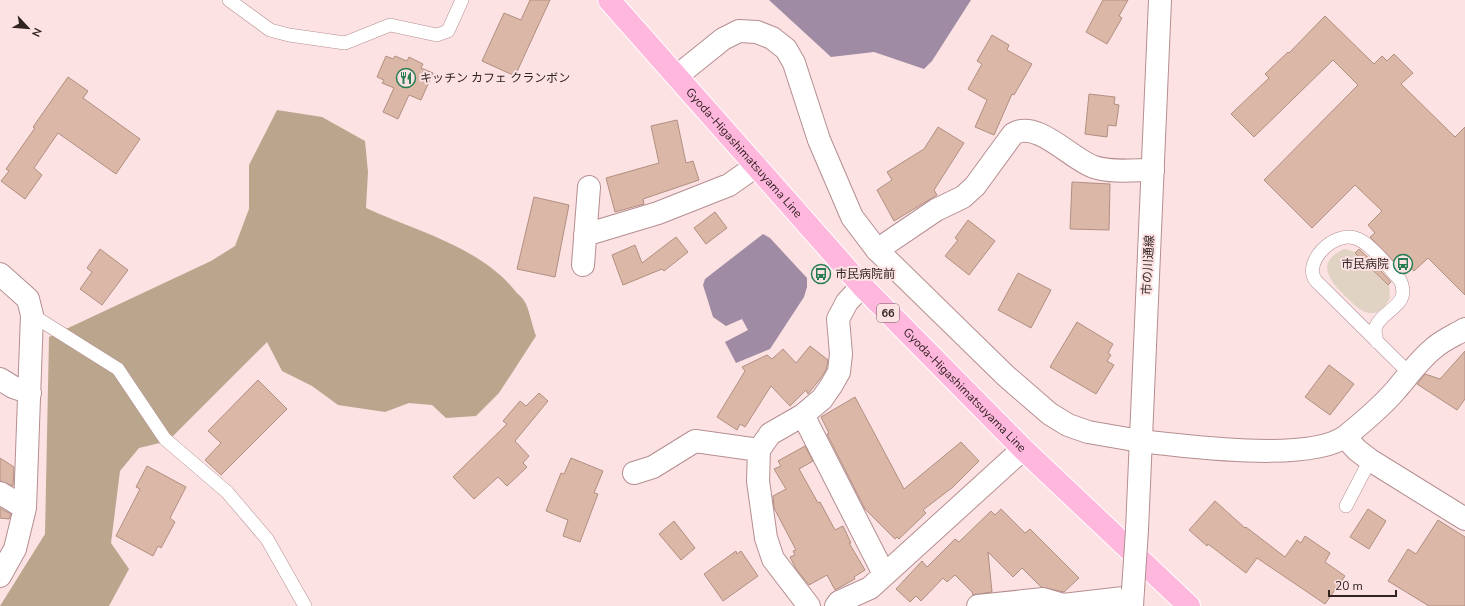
<svg xmlns="http://www.w3.org/2000/svg" width="1465" height="606" font-family="'Nunito Sans','Noto Sans JP',sans-serif">
	<style>
		.green { fill: #e1d3c3 }
		.forest { fill: #baa68d }
		.water { fill: #9f8ba3 }
		.building { fill: #dbb7a8; stroke: #b18f80 }
		.lines { fill: none; stroke-linecap: round; stroke-linejoin: round }
		.service-casing { stroke: #b58e90; stroke-width: 14 }
		.minor-casing { stroke: #b58e90; stroke-width: 24 }
		.tertiary-casing { stroke: #b58e90; stroke-width: 24 }
		.primary-casing { stroke: #fff; stroke-width: 24 }
		.service { stroke: #fff; stroke-width: 13 }
		.minor { stroke: #fff; stroke-width: 22 }
		.tertiary { stroke: #fff; stroke-width: 22 }
		.primary { stroke: #ffb7dd; stroke-width: 22 }
		.tertiary-bridge-casing { stroke: #b58e90; stroke-width: 24; stroke-linecap: butt }
		.tertiary-bridge { stroke: #fff; stroke-width: 22 }
		.labels { text-anchor: middle; dominant-baseline: central; stroke-width: 4; stroke-linejoin: round; paint-order: stroke }
		.shield { fill: #fce2e3; stroke: #6f5c5d; stroke-width: 1 }
		.shield-label { font-size: 11px; font-weight: bold; fill: #322323 }
		.poi-label { font-size: 12px; fill: #322323; stroke: #fce2e3; text-anchor: start }
		.street-label { font-size: 12px; fill: #322323; stroke: #fce2e3 }
	</style>
	<rect width="100%" height="100%" fill="#fce2e3"/>
	<path class="green" d="M1344,249l12,3 -1,1 32,32 2,-1 1,14c-15,27 -30,13 -46,-3 -16,-16 -28,-33 0,-46z"/>
	<path class="forest" d="M277,110l45,7 43,24 3,31 -2,36c50,23 115,39 150,84 3,3 8,7 10,12 4,9 6,21 10,32l-37,57 -23,23 -30,2 -14,-13 -23,-2 -24,9 -47,-7 -26,-19 -30,-15 -15,-29 -99,99 -29,7 -19,23 -9,72 18,26 -20,37h-109l45,-72 4,-197 162,-76 24,-15 14,-37v-44z"/>
	<path class="water" d="M769,0h202l-39,61 -8,8 -50,-17 -43,5z
		M763,234l7,4 37,40v9l-3,10 -34,52 -34,14 -11,-21 23,-12 -6,-11 -16,7 -13,-9 -10,-32 2,-6z"/>
	<path class="building" d="M530,0h20l-35,76 -33,-15 22,-48 17,7z
		M1103,0h25l-9,16 3,2 -15,26 -21,-12z
		M1325,16l49,48 8,-8 5,5 7,-7 19,19 -12,11 54,53 10,-10v168l-37,-37 -14,13 -7,-6 -5,5 -32,-33 5,-4 -7,-8 14,-14 -27,-26 -43,43 -48,-48 94,-95 -25,-25 -79,77 -23,-23 38,-36 -4,-4 23,-22 1,1z
		M992,35l17,10 -2,5 25,14 -18,31 -2,-1 -18,41 -19,-8 12,-27 -19,-11 14,-25 -5,-3z
		M386,56l7,3 2,-3 12,5 2,-4 14,7 -2,4 12,5 -12,27 -12,-5 -11,24 -15,-7 11,-24 -12,-5 2,-3 -7,-3z
		M68,77l20,14 -5,7 57,41 -24,35 -58,-41 -24,35 8,7 -17,24 -24,-18 8,-10 -3,-2 29,-41 -2,-1z
		M1089,94l26,3 -1,7 5,1 -3,21 -8,-1 -1,12 -22,-3z
		M677,120l9,43 7,-2 6,19 -56,19 1,5 -29,8 -9,-34 53,-15 -8,-37z
		M938,127l26,16 -30,47 3,5 -43,26 -17,-31 15,-10 -5,-8 37,-23z
		M1072,182l38,2 -1,46 -39,-1z
		M534,197l35,8 -14,72 -38,-8z
		M715,212l12,16 -21,16 -12,-16z
		M968,220l27,21 -26,34 -24,-19 13,-16 -3,-2z
		M676,237l12,15 -24,19 -2,-2 -39,16 -11,-30 23,-10 7,18z
		M100,249l28,21 -26,35 -22,-16 12,-17 -5,-4z
		M1359,249l14,13 18,20 -3,3 -33,-32z
		M1018,273l33,17 -20,38 -33,-18z
		M1077,322l36,22 -5,9 3,2 -4,6 7,4 -18,29 -46,-27z
		M810,346l18,14 -2,10 -6,9 -12,15 -2,-4 -16,16 -19,-20 -26,41 -5,-3 -3,6 -20,-13 28,-46 -3,-4 25,-12 5,4 11,-10 13,14z
		M1465,351v48l-8,11 -40,-26 8,-10 15,5z
		M1329,365l25,19 -24,31 -25,-18z
		M258,380l29,29 -66,66 -16,-15 16,-17 -13,-12z
		M539,393l9,8 -33,40 14,15 -6,7 4,4 -20,19 -9,-9 -24,22 -21,-22 54,-53 -4,-3 17,-20 6,5z
		M855,397l49,92 57,-47 18,19 -26,26 -30,23 3,3 -27,26 -2,-2 -2,2 -30,-30 -38,-75 2,-1 -8,-16z
		M805,446l8,15 -14,8 19,34 2,-1 15,28 8,-4 8,17h-2l16,27 -11,7 1,2 -20,11 -8,-15 -18,10 -13,-16 -6,-12 5,-2 -2,-4 3,-1 -22,-42 -1,-12 13,-7 -12,-20 7,-3 -3,-5z
		M0,458l14,9 -1,19 -13,-5z
		M571,458l32,13 -9,22 4,1 -18,48 -17,-6 5,-16 -22,-9 15,-38 3,1z
		M147,466l39,21 -16,31 5,4 -14,26 -3,-2 -5,10 -37,-20 24,-47 -4,-2z
		M1215,501l30,27 1,-1 39,30 12,-17 4,3 4,-7 25,17 -5,9 20,14 -20,28 -68,-46 -11,15 -38,-29 -1,2 -18,-16z
		M0,508l11,6 -2,5 -9,-1z
		M1001,509l24,24 5,-4 49,49 -15,14 -23,-5 -19,-19 -9,9 -25,-25 4,40 -19,3 -1,-3 -17,-17 -8,7 -4,-4 -22,23 -5,-5 -6,6 -14,-13 26,-28 5,6 28,-28 4,3 32,-31 4,4z
		M1368,509l18,12 -17,28 -19,-12z
		M1438,520l27,17v69h-36l-41,-25 20,-32 8,5z
		M674,521l21,27 -14,12 -22,-26z
		M736,551l1,3 4,-3 17,25 -35,25 -19,-27z"/>
	<g class="lines">
		<defs>
			<path id="service" d="M229,0l41,30 19,5 56,8 45,-18 47,10 11,-4 14,-31
				M32,315l86,54 47,70 62,53 40,47 38,67
				M1377,342c-1,-5 -3,-11 -1,-16 8,-17 36,-21 24,-46 -11,-12 -30,-38 -45,-42 -22,-7 -53,25 -39,43l94,93
				M1346,506l24,-46"/>
			<path id="minor" d="M585,235l73,-22 71,-28 27,-19
				M877,250l59,-40 27,-13 12,-11 38,-52c24,-15 59,26 81,33 18,6 41,3 59,3
				M583,265l6,-78
				M0,274l28,25 4,16 -7,193 -10,41 -15,27
				M0,379l13,8 17,6
				M803,415l81,159
				M1345,437l12,13 13,10 95,59
				M1140,441c46,5 170,22 206,-5 16,-13 36,-30 49,-45 13,-15 24,-31 39,-43 9,-8 21,-13 31,-19
				M634,473l19,-6 42,-26 64,9
				M0,493l25,15
				M809,606l-36,-47 -7,-21 -8,-57 1,-31 11,-16 33,-19 19,-16 9,-13 8,-14 2,-18 -3,-35 9,-17 15,-16
				M836,606l3,-4 31,-14 153,-139
				M978,606l65,-7 20,6 69,-8"/>
			<path id="tertiary" d="M677,76l46,-37 16,-8 18,1 15,6 14,11 8,14 25,77 33,77 25,33 129,126 44,38 18,11 20,7 52,9
				M1137,530l23,-530
				M1132,606l1,-16"/>
			<g id="primary">
				<path id="s1" d="M609,0l253,286 161,163 166,157"/>
			</g>
		</defs>
		<use href="#service" class="service-casing"/>
		<use href="#minor" class="minor-casing"/>
		<use href="#tertiary" class="tertiary-casing"/>
		<use href="#primary" class="primary-casing"/>
		<use href="#service" class="service"/>
		<use href="#minor" class="minor"/>
		<use href="#tertiary" class="tertiary"/>
		<use href="#primary" class="primary"/>
		<defs>
			<path id="tertiary-bridge" d="M1133,590l4,-60"/>
		</defs>
		<use href="#tertiary-bridge" class="tertiary-bridge-casing"/>
		<use href="#tertiary-bridge" class="tertiary-bridge"/>
	</g>
	<defs>
		<symbol id="restaurant-ring" viewBox="-11 -11 22 22"><circle r="9.5" fill="#fce2e3" stroke="#287e52" stroke-width="1.5"/><path d="M-5-6h1v4h1v-4h1v4h1v-4h1v5L-1.5 .5V6h-2V.5L-5-1ZM5-6V6H3V1.5H1.5Q1.5-4 5-6Z" fill="#287e52"/></symbol>
		<symbol id="bus-ring" viewBox="-11 -11 22 22"><circle r="9.5" fill="#fce2e3" stroke="#287e52" stroke-width="1.5"/><path d="M-5-6H5V4H4V6H2V4H-2V6H-4V4H-5ZM-3.5-4V0h7V-4ZM-3.5 1.2v1.5H-2V1.2ZM2 1.2v1.5H3.5V1.2Z" fill="#287e52"/></symbol>
	</defs>
	<g fill-rule="evenodd">
		<use href="#restaurant-ring" x="395" y="67" width="22" height="22"/>
		<use href="#bus-ring" x="1392" y="253" width="22" height="22"/>
		<use href="#bus-ring" x="810" y="263" width="22" height="22"/>
	</g>
	<g class="labels">
		<rect class="shield" x="877" y="304" width="22" height="18" rx="3"/>
		<g class="shield-label">
			<text x="888" y="313">66</text>
		</g>
		<g class="poi-label">
			<text x="420" y="78">キッチン カフェ クランボン</text>
			<text x="1389" y="264" text-anchor="end">市民病院</text>
			<text x="835" y="274">市民病院前</text>
		</g>
		<g class="street-label">
			<text stroke="none"><textPath href="#s1" startOffset="204">Gyoda-Higashimatsuyama Line</textPath></text>
			<text transform="translate(1148 265) rotate(-87)">市の川通線</text>
			<text stroke="none"><textPath href="#s1" startOffset="528">Gyoda-Higashimatsuyama Line</textPath></text>
		</g>
	</g>
	<g transform="translate(28 28) rotate(116)" stroke="#fce2e3" stroke-width="3" paint-order="stroke">
	<path d="M0-3L7 15L0 10L-7 15Z" fill="#322323"/>
	<text y="-6" font-size="11" font-weight="bold" text-anchor="middle" fill="#322323">N</text>
	</g>
	<path d="M1329 590v6h67v-6" fill="none" stroke="#322323" stroke-width="2"/>
	<text x="1335" y="590" font-size="12" fill="#322323" stroke="#fce2e3" stroke-width="3" paint-order="stroke">20 m</text>
</svg>
